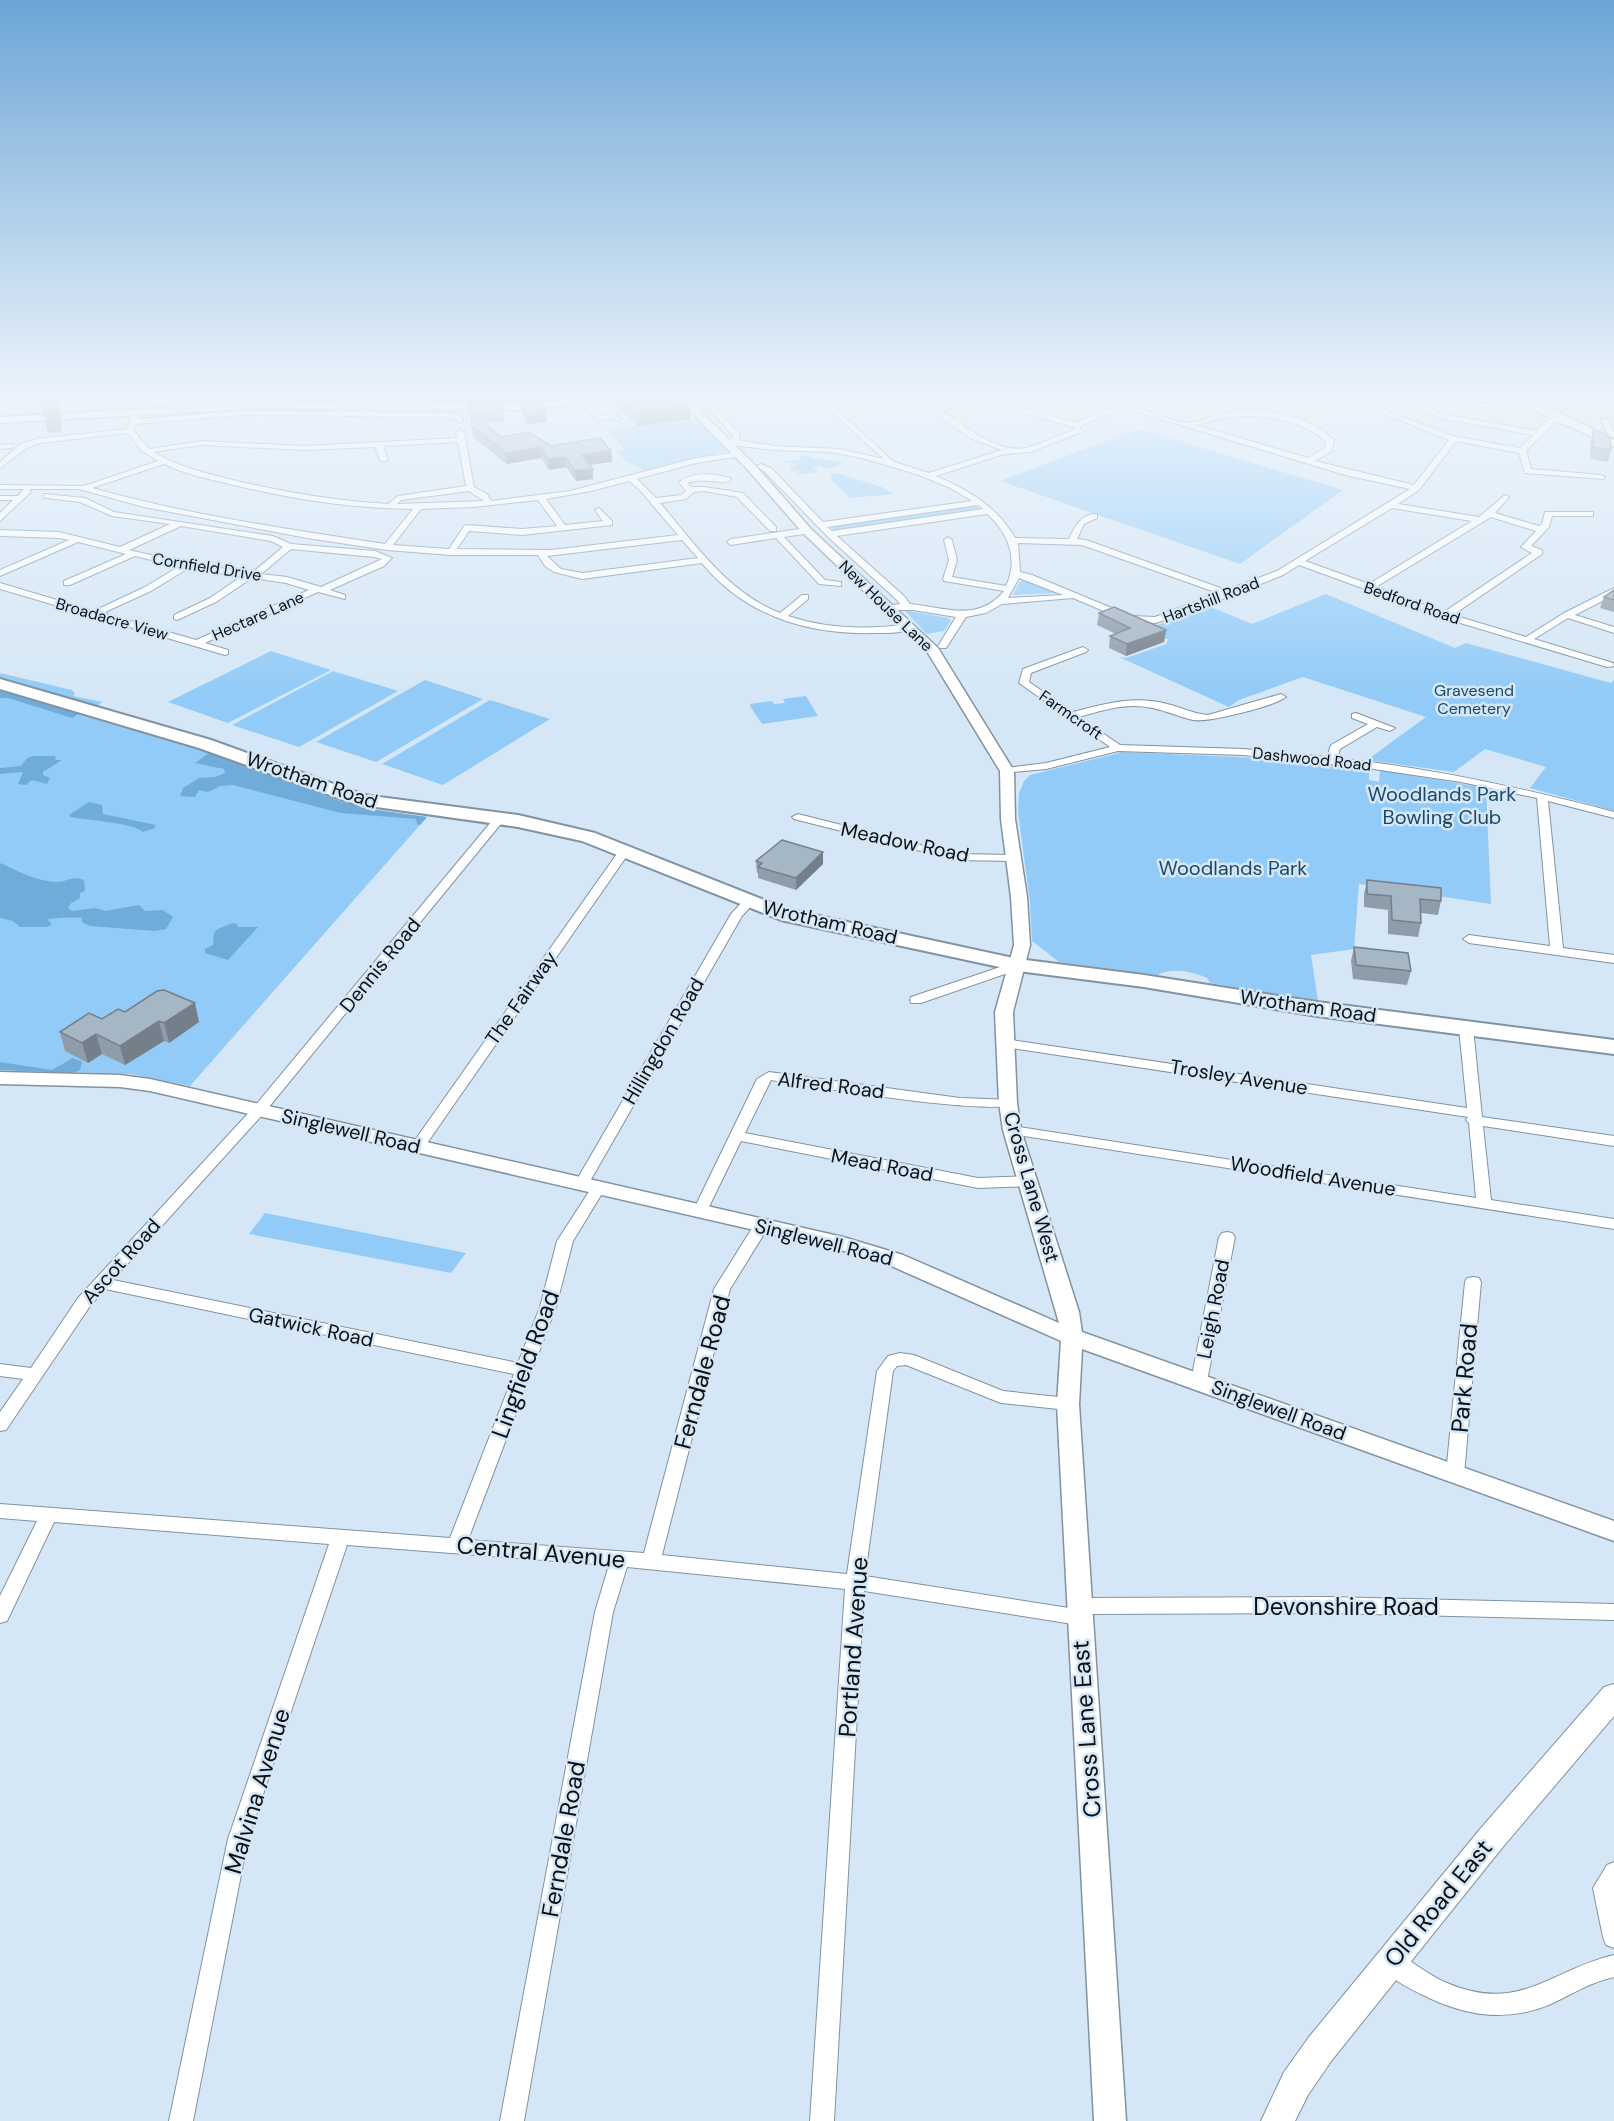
<svg xmlns="http://www.w3.org/2000/svg" width="1614" height="2121" font-family="'DM Sans',sans-serif">
	<style>
		.green { fill: #92cbf7 }
		.forest { fill: #70acd9 }
		.lines { fill: none; stroke-linecap: round; stroke-linejoin: round }
		.minor-casing { stroke: #8192a0; stroke-width: 2 }
		.tertiary-casing { stroke: #8192a0; stroke-width: 3 }
		.secondary-casing { stroke: #8192a0; stroke-width: 2 }
		.primary-casing { stroke: #8192a0; stroke-width: 4 }
		.minor { fill: #fff; fill-rule: evenodd }
		.tertiary { fill: #fff; fill-rule: evenodd }
		.secondary { fill: #fff; fill-rule: evenodd }
		.primary { fill: #fff; fill-rule: evenodd }
		.wall { fill: #8e9da9 }
		.shaded-wall { fill: #747f8a }
		.building { fill: #a5b6c5; stroke: #747f8a; stroke-width: 1.5 }
		.labels { text-anchor: middle; dominant-baseline: central; stroke-width: 5; stroke-linejoin: round; paint-order: stroke }
		.far-street-label { font-size: 16px; fill: #0a1115; stroke: #d5e7f6 }
		.far-park-label { font-size: 16px; fill: #1c4968; stroke: #d5e7f6 }
		.street-label { font-size: 20px; fill: #0a1115; stroke: #d5e7f6 }
		.park-label { font-size: 20px; fill: #1c4968; stroke: #d5e7f6 }
		.near-street-label { font-size: 24px; fill: #0a1115; stroke: #d5e7f6 }
	</style>
	<rect width="100%" height="100%" fill="#d5e7f6"/>
	<path class="green" d="M431,397h156l-71,5 -75,1 27,2 -71,-2h36z
		M698,419l28,30 -2,3 -77,19 -21,-10 -10,-10 8,-2 -16,-19z
		M1135,430l11,1 197,59 -103,74 -240,-83z
		M810,455v3l34,4 -14,7 -11,-3 -6,2 6,4 -24,3 9,-5 -12,1 -2,-3 7,-4 -15,-2 20,-2 -3,-4z
		M837,473l45,14 11,7 -43,4 -18,-17 -1,-6z
		M975,505l6,6 -145,21 -9,-8z
		M1024,580l32,12 1,1 -44,2 7,-14z
		M1326,594l129,54 11,-5 145,40 3,-3v131l-84,-23 16,-21 -61,-18 -31,23 -87,-12 59,-43 -123,-40 -64,23 -10,7 -110,-50 7,1 40,-14 2,-5h-6l-18,-9 65,-24 43,18z
		M904,610l44,8 3,3 -7,10 -17,3z
		M271,651l60,19 -103,53 -60,-21z
		M333,671l65,20 -99,56 -67,-22z
		M0,673l72,17 3,4 -2,2 29,6 -6,5 -96,-28z
		M425,680l58,19 -107,63 -60,-20z
		M0,690l210,62 132,50 21,6 64,9 -237,269 -58,-12 -132,-4z
		M806,696l12,20 -56,8 -12,-18v-2l22,-3 2,3 11,-1 -2,-4z
		M490,700l60,19 -107,66 -61,-21z
		M1123,752l136,6 110,11v11l10,2 1,-12 106,18 5,116 -132,-20 -5,65 -43,6 7,46 -108,-18 -3,-5c-13,-6 -36,-11 -49,-3l-99,-13 -27,-21 -2,-39 -12,-90 1,-19 5,-12 6,-6z
		M265,1213l201,40 -15,20 -202,-39z"/>
	<path class="forest" d="M0,690l80,23 -8,5 -64,-20h-8z
		M210,752l132,50 21,6 64,9 -7,8 -3,-1 -1,-5 -75,-6 -108,-28 -13,1 -12,6 -9,-2 -4,7 -15,-1 3,-8 16,-10 16,-1 10,-4 -1,-4 -29,-6z
		M33,756h22l1,4h6l-19,12v3l7,3 -3,6 -15,-4 -6,5 -8,-1 5,-12 -23,2v-6l21,-2 6,-8z
		M89,802l13,3 1,9 53,11 -1,3 -12,4c-9,-9 -56,-12 -73,-15l-1,-2z
		M0,863c18,8 36,18 56,19 10,1 16,-7 28,-2l1,11 -5,2v5l-10,6 -2,4 4,3 23,-3 10,3 34,-6 6,6 18,-1 10,7 -7,12 -11,2 -65,-5 -8,-4v-4c-12,-1 -23,0 -35,1l5,5 -5,3h-27l-7,-6 -13,-3z
		M233,923l4,1 1,3h20l-30,33 -23,-7v-4l8,-4c1,-18 1,-14 20,-22z
		M73,1058l9,4 -2,8 -7,3 -73,-3v-8l52,8z"/>
	<g class="lines">
		<defs>
			<path id="minor" d="M177,397h8l-2,14 -4,2 -4,-2z
				M320,397h7l1,1 -4,2z
				M390,397h7l-4,9 -4,2 -4,-2z
				M706,397h8l-5,4 31,33 -1,6 36,6 64,3 45,10 -69,-62h8l71,65 35,11 73,-23 -32,-12 -35,-25v-8l56,-6 85,24 40,-17 -26,-9c11,0 24,8 35,6 9,-2 15,-6 24,-6l-19,9c13,3 48,17 59,17 11,-1 24,-8 36,-10 37,-5 81,-1 109,27l-2,11 -17,10 99,24 35,-45 -106,-43h9l101,39 67,12 13,-13 -89,-16 -53,-22h10l48,18 88,16 11,-12 16,-3v4l-10,3 -28,28 5,18 70,6 4,2 -1,2 -79,-6 -6,-20 -63,-12 -37,49 -21,14 81,13 26,-22 4,2 -14,16 44,13 3,-2 3,-12h48v4h-41l-3,11 -18,19 11,4v4l-89,61 73,22 38,-24 50,-25v7l-39,20 39,12v6l-46,-15 -34,21 79,24 1,3 -7,1 -160,-48 -148,-54 -16,10 -52,21 -75,27 -29,-2 -54,-23 -71,6 -16,9 -20,4 -20,31h-6l-2,-2 18,-29 -43,-7h-27v-4l14,-2 -3,-4 -70,-64 -62,-64 -8,-6 4,-2 10,4 52,54 149,-21 -22,-13 -31,-13 -57,-17 -31,-6 -56,-2 -52,-6v-4l9,-1 1,-3 -32,-36zM991,403l82,24 2,2c-16,6 -33,15 -49,19 -27,6 -64,-23 -84,-38zM1124,408l221,67 65,14 -133,82 -51,19 -140,-50 -9,-1 7,-15 13,-6v-4c-16,0 -22,12 -28,25l-54,-1c-18,-32 -47,-48 -79,-62l68,-22 26,-2 52,-20 -2,-6zM1242,416c32,0 59,5 84,25l-1,7 -17,10 -112,-33 27,-7zM978,505l5,4 -151,22 -5,-4zM1392,508l80,13 -103,63 -64,-23zM987,514c21,18 32,45 19,72l-54,-9 5,-17 -5,-20 -4,-3 -4,3 5,20 -6,19 1,2 60,10c-26,32 -60,16 -94,13l-6,-8 -67,-60zM1491,517l45,14 -15,16 11,6 -88,59 -68,-25zM1018,543l64,2 136,48 -63,24 -24,-1 -99,-41 -12,-3zM1019,578l44,17 -55,3z
				M1267,397h8l1,1 -4,2z
				M1454,397h7l2,5 76,4 4,2 -4,2 -76,-4 -7,-1z
				M580,400h6l17,16 10,-2 8,5 -4,2 -5,-3 -14,2 -18,-16z
				M242,411l204,2 14,1 3,7 -4,2 -5,-5 -8,-1 -204,-2 -106,9 -2,7 15,18 53,-8 102,5 153,-8 -1,-6 4,-2 4,2 10,55 13,7 4,7 79,-10 126,-33 45,-6v4l-45,7 -59,16 19,19 25,-3 5,-4 -7,-9c15,-11 34,-8 51,-4l1,2c-10,6 -28,-4 -43,3l3,4h13l39,6 33,34v4h-6l-33,-34 -33,-6 -10,1 -8,7 -26,4c36,42 67,89 120,110l22,-18h6v4l-20,17c39,13 81,14 121,8l5,3c-10,7 -28,6 -40,6 -67,2 -130,-18 -172,-70l-120,16 -28,-7 -9,-6 -7,-11h-87l-64,-5 -80,-12 -163,-31 -65,-18h-49v4l-30,28v-8l13,-13h-13v-4h18l6,-7h-24v-4l84,1 74,-25 -17,-11 -13,-17 -88,10 -13,5 -27,20v-6l21,-18 15,-5 91,-10 5,-15 4,-2 4,2 -2,5zM458,442l8,44 -68,10 -10,8c-52,-3 -104,-12 -155,-24 -28,-7 -55,-13 -79,-28l48,-7 102,5 71,-3 5,13 4,2 4,-2 -5,-14zM164,464c21,10 44,15 66,20 60,15 121,24 183,25l-28,35c-98,-15 -197,-29 -293,-56zM629,481l10,8 39,46 -127,15 -94,-1 12,-18 53,4 90,-10v-4l-13,-13 -4,2 8,11 -38,4 -19,-26 45,-8zM469,491l15,10 -87,3 4,-4zM538,500l19,26 -35,3 -55,-4 -3,1 -15,23 -56,-4 28,-36 53,-2zM682,540l16,18 -116,15 -21,-4 -14,-13z
				M1601,419h6l7,13v5l-14,2v-4l7,-1z
				M9,444h3v4l-12,1v-4z
				M44,494l41,4 29,14 159,24 18,8 84,7 17,7 -8,8 -54,24 15,5v4l-27,-7 -113,51 23,7v4l-3,1 -225,-66v-6l94,28 51,-24 33,-20 -43,-11 -65,29h-6v-4l62,-27 -48,-12 -78,34v-6l69,-30 -10,-2 -59,-2v-6l59,2 61,15 50,-23 -58,-8 -32,-14 -33,-4h-3zM181,526l90,15 12,6 -30,25h-4l-63,-9 -57,-13zM291,549l83,8 8,2 -61,28 -34,-10 -26,-3zM187,569l55,7 -32,22 -36,17v4l3,1 39,-18 36,-24 34,5 23,7 -113,50 -93,-27 48,-22z
				M807,528l3,1v4l-26,4 41,43 16,2v4l-22,-2 -43,-46 -45,7 -4,-3 4,-3z
				M1083,647l5,3 -2,2 -55,21 -2,9 44,30c31,-8 62,-17 94,-8 14,3 26,10 41,11l73,-21 5,3c-11,9 -79,26 -93,23 -21,-5 -36,-14 -59,-14 -19,0 -37,6 -55,11l41,28 123,4 84,8 4,-12 37,-21 -16,-6v-4l4,-1 39,15 -5,3 -13,-4 -37,22 -3,9c94,10 186,30 277,54v6l-66,-17 15,147 51,7v8l-145,-20 -6,-4 6,-4 81,11 -13,-148 -76,-16 -101,-15 -117,-12 -125,-4 -72,18 -43,4v-4l4,-1 39,-5 64,-16 -91,-64 4,-14z
				M798,814l158,40 58,1 6,3 -6,3 -58,-1 -162,-41 -2,-2z
				M500,815l4,1v4l-240,293 -151,167 405,83 22,-56 17,-66 37,-57h10l2,3 -33,54 -17,66 -88,233 176,13 70,-264 42,-67h10l3,4 -39,63 -68,266 185,19 30,-203 11,-15 12,-3 14,2 89,36 65,7 6,2 2,4 -2,4 -6,2 -67,-7 -95,-38 -9,1 -4,5 -28,205 204,32 2,-7 7,-3 250,-1 286,7v16l-286,-7 -241,1 1,3 -2,6 -7,2 -215,-34 -30,530h-24l35,-532 -218,-22 -14,45 -89,509h-24l95,-509 14,-47 -262,-20 -99,294 -55,282h-24l59,-282 101,-295 -275,-22 -47,99 -7,2v-27l37,-75 -37,-3v-14l450,34 64,-164 -409,-85 -15,17 -84,124 -6,1v-19l23,-33 -23,-3v-12l31,4 47,-70 176,-191 242,-291z
				M625,847l6,3 -208,299h-10l-2,-3 2,-3 208,-295z
				M748,899l6,4 -12,13 -153,267 -7,5 -5,-2 -2,-3 156,-269 13,-14z
				M1018,961l6,4 -2,3 -101,35h-10l-1,-3 1,-3z
				M1466,1024l7,4 9,89 132,19v10l-131,-20 8,74 123,19v10l-602,-95 -7,-4 7,-4 464,72 -7,-75 -3,-3 2,-3 -463,-70 -7,-4 7,-4 462,69 -8,-80z
				M769,1072l191,26 53,2 2,3c-14,15 -212,-18 -244,-23l-26,53 233,45 50,-2 7,5 -7,5 -50,2 -237,-47 -36,74h-10l-2,-4 64,-132z
				M1227,1232l5,1 3,4 -28,144 -2,4 -6,2 -6,-2 -2,-4 28,-144 3,-4z
				M1473,1277l6,1 2,4 -17,192 -3,5 -6,2 -6,-2 -3,-5 19,-192 2,-4z
				M1614,1862v86l-8,-3 -3,-8 -10,-49 14,-23z
				M1391,1951c20,8 36,24 56,32 73,31 103,-13 167,-28v22c-23,5 -42,17 -63,27 -45,19 -86,12 -128,-9 -15,-7 -37,-18 -43,-33l3,-8z"/>
			<path id="tertiary" d="M594,397h30l-5,3 -98,10 -257,-2 -264,15v-6l264,-15 257,2z
				M676,397h10l70,69 55,63 127,119 76,123 1,48 12,78 3,48 -17,67 4,91 4,27 58,182 3,20 532,189v20l-532,-192 -3,55 47,717h-32l-37,-717 4,-63 -172,-76 -48,-15 -691,-159 -30,-4 -120,-3v-12l120,3 30,4 693,158 60,18 156,68 -56,-193 -4,-27 -4,-91 19,-67 -3,-48 -10,-78 -1,-48 -72,-118 -125,-120 -55,-63z
				M1504,397c26,-2 85,30 110,43v7z"/>
			<path id="secondary" d="M1614,1684v32l-112,132 -170,212 -24,35 -13,26h-34l23,-49 25,-35 172,-209 123,-141z"/>
			<path id="primary" d="M0,679l211,61 153,55 154,20 77,18 192,76 231,50 126,16 173,27 297,38v14l-297,-38 -173,-29 -126,-16 -237,-51 -199,-79 -64,-14 -163,-23 -156,-56 -199,-59z"/>
		</defs>
		<use href="#minor" class="minor-casing"/>
		<use href="#tertiary" class="tertiary-casing"/>
		<use href="#secondary" class="secondary-casing"/>
		<use href="#primary" class="primary-casing"/>
		<use href="#minor" class="minor"/>
		<use href="#tertiary" class="tertiary"/>
		<use href="#secondary" class="secondary"/>
		<use href="#primary" class="primary"/>
	</g>
	<path class="wall" d="M614,397h67l10,22 -53,7 -24,-23z
		M469,403l34,8 1,11 -20,1 17,14 50,9 60,5 1,11 -22,3 3,14 -17,2 -10,-14 -17,3 -8,-12 -34,6 -34,-27z
		M523,403l24,18 -20,4 -4,-12z
		M1593,431l18,19 -3,12 -18,-3v-16z
		M1614,590v22l-14,-4 4,-11z
		M1099,613l67,17 -2,12 -38,14 -17,-8 1,-12 6,-2 -19,-9z
		M756,861l67,3 -27,26 -38,-12v-5h-1z
		M1367,880l74,21 -3,14 -17,-2v10l-3,14 -30,-3v-24l-24,-3v-13z
		M1354,947l57,24 -4,14 -54,-6 -2,-18z
		M125,1012l74,10 -30,21 -5,-2 -39,24 -23,-11 -14,9 -23,-12 -5,-19z"/>
	<path class="shaded-wall" d="M57,402l5,20 -1,10 -13,1 -5,-20z
		M690,406l1,13 -53,7 -1,-14z
		M546,411l1,10 -20,4 -1,-10z
		M540,447l1,11 -34,6 -1,-11z
		M611,451l1,11 -29,3 -1,-10z
		M565,457l1,10 -17,3 -1,-11z
		M593,469v10l-17,2 -1,-10z
		M1166,630l-2,12 -38,14 1,-12z
		M823,852v12l-27,26v-12z
		M195,1003l4,19 -30,21 -5,-20z
		M159,1021l5,20 -39,24 -5,-19z
		M96,1034l6,20 -14,9 -6,-20z"/>
	<path class="building" d="M621,397h60l9,9 -53,6z
		M543,401l3,10 -20,4 -3,-12z
		M57,402l-1,9 -13,2 1,-10z
		M501,402l2,9 -30,2 28,24 28,-5 22,14 49,-8 11,13 -29,4 11,14 -18,2 -10,-14 -17,2 -8,-12 -34,6 -34,-27 -3,-23z
		M1593,431l13,2 4,5 1,12 -18,-3z
		M1614,590v10l-10,-3z
		M1114,607l52,23 -39,14 -17,-8 20,-8 -31,-15z
		M782,840l41,12 -27,26 -38,-11 4,-4 -6,-2z
		M1367,880l74,8v13l-21,-2 1,24 -29,-3 -1,-24 -24,-2z
		M1354,947l54,6 3,18 -55,-6z
		M164,990l31,13 -31,20 -5,-2 -39,25 -24,-12 -14,9 -22,-11 29,-19 13,6 16,-10 7,3 32,-21z"/>
	<linearGradient id="sky" x2="0" y2="1"><stop stop-color="#6ca5d6"/><stop offset="0.57" stop-color="#ecf4fb"/><stop offset="1" stop-color="#ecf4fb" stop-opacity="0"/></linearGradient>
	<rect width="1614" height="694" fill="url(#sky)"/>
	<g class="labels">
		<g class="far-street-label">
			<text transform="translate(207 567) rotate(9)">Cornfield Drive</text>
			<text transform="translate(1211 600) rotate(-21)">Hartshill Road</text>
			<text transform="translate(1412 603) rotate(19)">Bedford Road</text>
			<text transform="translate(886 606) rotate(44)">New House Lane</text>
			<text transform="translate(258 616) rotate(-24)">Hectare Lane</text>
			<text transform="translate(112 619) rotate(16)">Broadacre View</text>
			<text transform="translate(1071 715) rotate(35)">Farmcroft</text>
			<text transform="translate(1312 759) rotate(6)">Dashwood Road</text>
		</g>
		<g class="far-park-label">
			<text x="1474" y="690">Gravesend<tspan x="1474" dy="18">Cemetery</tspan></text>
		</g>
		<g class="street-label">
			<text transform="translate(312 780) rotate(19)">Wrotham Road</text>
			<text transform="translate(905 842) rotate(12)">Meadow Road</text>
			<text transform="translate(830 922) rotate(13)">Wrotham Road</text>
			<text transform="translate(380 965) rotate(-51)">Dennis Road</text>
			<text transform="translate(521 998) rotate(-55)">The Fairway</text>
			<text transform="translate(1308 1006) rotate(8)">Wrotham Road</text>
			<text transform="translate(663 1041) rotate(-60)">Hillingdon Road</text>
			<text transform="translate(1239 1077) rotate(9)">Trosley Avenue</text>
			<text transform="translate(831 1085) rotate(7)">Alfred Road</text>
			<text transform="translate(351 1131) rotate(13)">Singlewell Road</text>
			<text transform="translate(882 1165) rotate(11)">Mead Road</text>
			<text transform="translate(1313 1176) rotate(9)">Woodfield Avenue</text>
			<text transform="translate(1032 1187) rotate(74)">Cross Lane West</text>
			<text transform="translate(824 1242) rotate(14)">Singlewell Road</text>
			<text transform="translate(121 1261) rotate(-48)">Ascot Road</text>
			<text transform="translate(1213 1309) rotate(-79)">Leigh Road</text>
			<text transform="translate(311 1327) rotate(12)">Gatwick Road</text>
			<text transform="translate(1279 1410) rotate(20)">Singlewell Road</text>
		</g>
		<g class="park-label">
			<text x="1442" y="794">Woodlands Park<tspan x="1442" dy="23">Bowling Club</tspan></text>
			<text x="1233" y="868">Woodlands Park</text>
		</g>
		<g class="near-street-label">
			<text transform="translate(525 1364) rotate(-70)">Lingfield Road</text>
			<text transform="translate(702 1372) rotate(-75)">Ferndale Road</text>
			<text transform="translate(1464 1378) rotate(-85)">Park Road</text>
			<text transform="translate(541 1552) rotate(5)">Central Avenue</text>
			<text x="1346" y="1606">Devonshire Road</text>
			<text transform="translate(853 1647) rotate(-86)">Portland Avenue</text>
			<text transform="translate(1086 1729) rotate(-94)">Cross Lane East</text>
			<text transform="translate(257 1791) rotate(-73)">Malvina Avenue</text>
			<text transform="translate(563 1839) rotate(-80)">Ferndale Road</text>
			<text transform="translate(1438 1903) rotate(-51)">Old Road East</text>
		</g>
	</g>
</svg>
